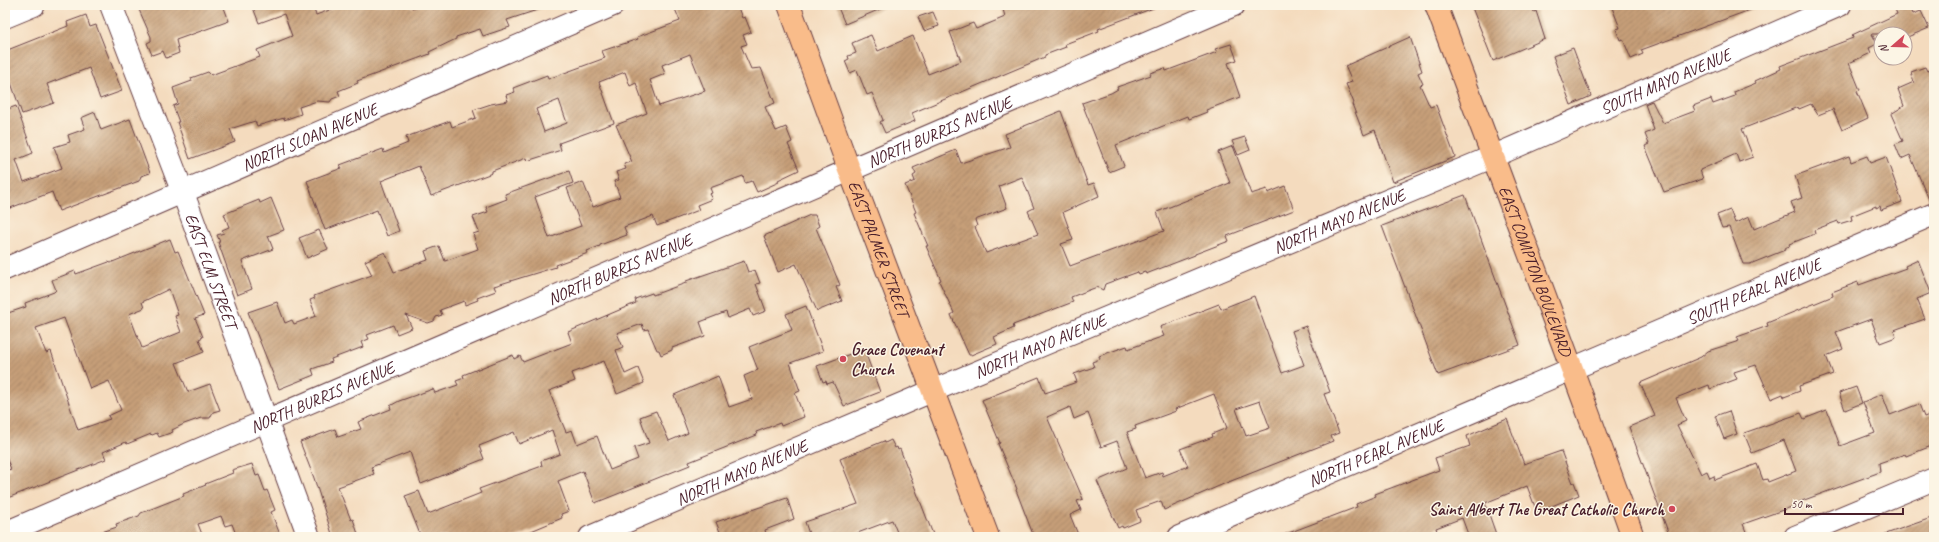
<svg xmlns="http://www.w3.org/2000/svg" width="1939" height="542" font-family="Caveat,sans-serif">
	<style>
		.building { fill: url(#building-hatch); fill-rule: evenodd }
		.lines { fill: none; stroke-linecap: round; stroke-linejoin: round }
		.minor-casing { stroke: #643b41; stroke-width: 24 }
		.major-casing { stroke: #643b41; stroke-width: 24 }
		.minor { stroke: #fff; stroke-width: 22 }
		.major { stroke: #f9bc8a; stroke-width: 22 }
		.poi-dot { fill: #d1495b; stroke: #fcf5e5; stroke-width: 1.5 }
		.labels { text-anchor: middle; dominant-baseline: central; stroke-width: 3; stroke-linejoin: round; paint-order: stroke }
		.street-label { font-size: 17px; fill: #4a1f2b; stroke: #fcf5e5 }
		.poi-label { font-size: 17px; font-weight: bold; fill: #4a1f2b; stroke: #fcf5e5; text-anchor: start }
	</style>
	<defs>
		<pattern id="building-hatch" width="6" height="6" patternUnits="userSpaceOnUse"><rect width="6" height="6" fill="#c69f78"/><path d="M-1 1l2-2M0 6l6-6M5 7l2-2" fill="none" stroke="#a38163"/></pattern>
	</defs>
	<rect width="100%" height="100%" fill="#fcf5e5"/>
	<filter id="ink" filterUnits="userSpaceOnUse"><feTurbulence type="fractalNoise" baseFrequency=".025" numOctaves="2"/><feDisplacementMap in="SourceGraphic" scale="8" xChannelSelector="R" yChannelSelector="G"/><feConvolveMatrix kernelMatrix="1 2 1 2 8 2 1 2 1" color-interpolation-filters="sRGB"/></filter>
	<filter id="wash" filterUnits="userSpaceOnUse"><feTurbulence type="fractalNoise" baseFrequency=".012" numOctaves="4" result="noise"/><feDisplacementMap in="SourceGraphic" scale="16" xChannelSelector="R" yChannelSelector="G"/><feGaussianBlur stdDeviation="0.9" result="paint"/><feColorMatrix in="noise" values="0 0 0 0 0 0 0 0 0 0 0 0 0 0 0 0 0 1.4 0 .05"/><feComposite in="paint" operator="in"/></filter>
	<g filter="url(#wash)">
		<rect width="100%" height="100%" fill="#f4dbbe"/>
		<g id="blocks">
			<path class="building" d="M137,5h86l6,16 -53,19 3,13 -13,5 -3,-7 -11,4 -5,-12 4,-2v-4z
				M252,5h60l4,10 27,-10h68l1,3 10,-3h123l1,2 -39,13 3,7 -27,9 -3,-7 -24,8v2l-27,13 1,2 -73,27 1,2 -20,8 2,5 -8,3 -2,3 -13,-1 -18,6 2,7 -17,6v-2l-27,8 -2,-5 -25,8 5,13 -45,17 -13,-37h2l-6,-16 5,-2 -5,-16 19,-7 -1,-3 17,-6 3,3 49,-18 -3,-7 35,-14 -8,-22 -25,9z
				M686,5h51l5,13 3,-1 6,15 -8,3 4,9 -6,2 10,23 10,-1 14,35 -10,4 11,24 10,-4 6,15 -4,2 11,26 -21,10 1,2 -22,10 -5,-11 -7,2 -2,-7 -33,12 2,5 -3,1 3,5 -15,6 2,5 -42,16 -4,-10 -29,11 3,8 -27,10v1l-13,5 1,2 -33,12 1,2 -62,19 2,5 -19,7 1,2 -13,5 -1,-4 -24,9 2,5 -6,2 -2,4 -6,2 -22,-8 6,13 -15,6 -4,-9 -26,10 2,4 -8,3 2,5 -32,12 1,3 -20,7 2,6 -35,14 -31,-77 29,-10 8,21 7,-3 2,4 22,-8 -6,-16 5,-2 -1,-2 58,-21 -7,-14 20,-9 9,20 34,-12 -3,-9 14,-5 6,15 33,-12 -5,-15 6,-2 -6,-15 15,-5 -2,-5 21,-8 -2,-5 64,-23 4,12 -38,14 14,41 32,-12 -14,-38 16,-6 10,25 27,-10 -6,-16 5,-1 -3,-8 10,-3 -2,-5 8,-2 -16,-37 31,-12 -11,-30 -6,3 -5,-14 -26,10 15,41 -55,20 2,7 -34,11 -1,-3 -34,13v2l-61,23 -12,-30 -38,15 18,50 -12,5 -10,-26 -52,20 -18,-49 35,-13 -2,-3 43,-16 1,4 24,-10 -2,-6 44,-16 2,6 24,-9 -3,-8 18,-6 17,-3 -2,-6 9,-3 -2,-4 34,-13 1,4 57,-21 -3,-7 36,-12 -1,-2 43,-16 -5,-12zM690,54l15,37 -46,15 -9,-26 15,-6 -3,-9zM559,100l8,23 -23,9 -8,-23z
				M837,5h53l-45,19z
				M1002,5h154v2l-58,22 1,2 -34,13 1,3 -21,8v2l-133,56 3,8 -30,12 -5,-11 3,-2 -11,-27 -5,2 -10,-25 -7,3 -5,-12 4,-2 -1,-3 8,-3 -4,-10 19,-8 7,16 35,-15 15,38 33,-13 -11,-29 23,-9 3,6 29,-12z
				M1471,5h61l2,7 2,-1 9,28 -52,22z
				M1611,5h147v2l-117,43 2,4 -12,5 -8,-20 -3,1 -4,-11 4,-1z
				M1905,5h4l4,9 8,-3 8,17 -24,10v-4h-33l5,10 -8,4 2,5 -22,10 11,27 -3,1 11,27 -26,12 -9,-21 -15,6 -7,-11 -12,5 -1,-2 -56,22 11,28 -14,5 -3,-8 -36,16 3,9 -39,13 -19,-46 4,-2 -4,-10 9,-4 -9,-26 7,-3 11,22 32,-12 -2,-5 18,-7 2,5 22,-8 -1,-4 22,-9 -1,-2 26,-12 -1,-3 73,-28 -1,-3 45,-21 -2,-5z
				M933,12l6,14 -15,5 -6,-14z
				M86,15l4,12 6,-2 26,66 -22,8 -11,-31 -42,16 7,19 -32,11 -17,-48v-15l63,-25 -1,-4z
				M1410,37l12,34 -4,2 5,11 -3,1 10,22 6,-2 19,52 -62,25 -18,-52 -11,5 -12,-31 2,-1 -8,-19 6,-2 -7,-16z
				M1231,44l6,16 -9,3 12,34 -34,13 1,2 -18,7 -1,-3 -72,29 8,21 -15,6 -27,-69 29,-10 7,-4 -1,-2 34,-12 -1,-2 15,-5 1,3 51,-19 -2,-3z
				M1573,48l18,48 -20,9 -18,-49z
				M1925,67l2,4 7,-2v133h-4l-20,-47 -9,4 -6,-15 8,-3 -12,-27 13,-8 -6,-17 16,-7 -3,-10z
				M16,106l17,47 -17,7 8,22 38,-14 -8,-21 16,-5 -2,-7 17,-6 -4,-11 14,-6 6,18 29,-11 20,54 -9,3 -2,5 -80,30 -7,-19 -47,18v-76l5,6 -5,-13v-17z
				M1061,111l27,74 6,-2 5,13 -36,16 10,28 -12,4 9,22 94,-35 -7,-19 73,-29 -12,-31 15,-6 18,48 16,-5 1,4 17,-7 9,24 -67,26 2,5 -34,13v1l-49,19 -1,-2 -6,2 -1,-2 -33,12 -2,6 -6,-3 -26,10 2,5 -60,23 1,3 -20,9 3,7 -26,11h-2l-18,-40 3,-2 -15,-32 2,-1 -15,-34h2l-14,-33 2,-1 -11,-27 10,-4 -2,-5 3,-2 -3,-6 43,-18 5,13 49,-16 -5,-13zM1022,177l12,31 -6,3 10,23 -52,19 -11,-26 2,-1 -2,-6 32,-12 -8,-22z
				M1245,137l5,13 -12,5 -6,-14z
				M1849,156l2,6 16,-6 3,7 16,-6 16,45 -21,8 -1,-4 -4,2v-2l-25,10 1,4 -13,4 -1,-3 -24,9 1,4 -26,10 1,2 -6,2 1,2 -35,14h-7l-14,-37 -7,1 -5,-13 13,-5 5,13 14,-6 5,12 41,-17 -4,-10 11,-4 -7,-22z
				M1465,195l55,150 -82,30 -56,-149z
				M271,198l13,32 -16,6 5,13 -31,12 10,28 -15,6 -19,-53h2l-3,-7 7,-2 -2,-3 7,-3 -5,-13 35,-14 1,3z
				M810,215h5l4,11 -3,2 24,57 -4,2 6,14 -25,10 -21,-47 -18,8 -14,-36z
				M319,230l9,19 -21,9 -8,-20z
				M170,239l5,13 3,-1 26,64 -9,3 8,19 -4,2 5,13 -28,11 12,29 22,-8 10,26 -7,2 -3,6h-9l-17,6 -12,6 1,2 -14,5 -2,-4 -5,2 -1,-1 -24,10 -1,-2 -23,10 3,7 -101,40v-28l6,-2 -6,-14v-141l21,-7 -1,-4 29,-11 2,-2 -4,-10 23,-9 1,3 33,-12 1,1zM169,289l9,26 -3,1 6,16 -39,16 -13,-34 15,-6 -2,-6zM64,318l26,71 19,-8 12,29 -13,6 2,3 -32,11 -27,-79 -5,2 -10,-25z
				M1918,260l13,33 -14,6 8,20 -31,11 2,7 -16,6 -9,-24 -35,13 7,17 -17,7 7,18 -34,12 1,5 -16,6 -1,-3 -12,5 -15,-34 -22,7 3,7 -27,10 -1,-4 -33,13 10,23 -9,4 24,49 6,-3 3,7 4,-2 1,4 42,-16 6,16 4,-1 1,3 28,-11 -12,-31 -32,13 -8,-20 57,-20 3,6 23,-9 13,36 35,-13 -12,-31 19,-8 8,21 29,-11 5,13 10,-4v32l-28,11 -1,-2 -26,9 1,9 -81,30 1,2 -57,20 5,13h-78l-41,-110 26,-11 -15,-33 61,-26 7,-6 31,-10 -2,-4 31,-11 -1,-3 66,-27 -1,-4 26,-10 1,3 47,-17 -1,-2z
				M744,261l4,11 7,-2 5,13 -4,1 10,27 -13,5 -3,-7 -22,9 -2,-6 -26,10 5,14 -33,12v2l-11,5 -2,-5h-2l-9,-21 -4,1 -2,-6 -25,9 6,14 -7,3 9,24 13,-6 6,15 -27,11 -13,-33 -32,12 3,8 -26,10 17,41 6,-2 5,14 20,-8 13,34 28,-11 -4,-11 15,-5 -9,-26 16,-6 13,30 19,-8 -14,-38 44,-19 11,31 23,-8 -8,-23 14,-6 -9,-23 43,-17 -6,-16 20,-8 17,45 -33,12 10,28 -5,2 9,24 -23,9 -1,-3 -24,9 1,3 -68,27 1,3 -95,38 -12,-32 -25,10 11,30 -8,3 1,4 -45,19h-96l-16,-41 14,-5 9,23 53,-21 -2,-4 63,-23 -1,-5 19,-7 -8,-24 -33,14 -5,-12 -35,14 5,13 -63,25 -11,-32 -39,15 3,7 -36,13 13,33 2,-1 5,15 -8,3h-17l-19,-59 -14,-36 35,-13 3,8 23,-8 -3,-7 33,-13 -1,-3 9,-5 34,-12 2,4 23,-8 -2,-4 8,-3 -1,-3 50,-20 1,4 6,-3 3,6 49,-19 -4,-11 63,-27 5,-2 -1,-4 17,-6 1,2 33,-12v-2z
				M1254,296l28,77 22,-8 -12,-34 14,-5 24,66 -6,2 15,39 -8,3 2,5 -107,42 -62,27 -3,-9 -25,9 4,11 -17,7 -1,-2 -4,2 -21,-47 30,-13 -10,-27 -16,6 -13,-34 -14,6 -4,-12 -23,10 36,82 -6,2 4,9 -11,5 9,22h-45l-18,-47 1,-1 -19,-45 2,-1 -18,-43 57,-23 6,16 32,-11 -3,-8 20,-7 -2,-5 8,-3 -1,-3 28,-10 1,3 36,-13 -4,-9 59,-23 2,5zM1214,394l13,34 -15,6 1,3 -33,12 8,17 -25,10 -1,-4 -17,6 -18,-46 9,-3 -1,-3 41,-15 -1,-2zM1260,401l10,27 -24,8 -10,-27z
				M864,349l16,43 -36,14 -11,-24 -6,2 -1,-3 -3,1 -6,-16z
				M1856,387l6,16 -17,7 -6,-17z
				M1729,411l8,23 -13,5 -9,-23z
				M1507,419l17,45 37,-13 12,32 1,-1 5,13 -42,17 -10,-26 -42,17 12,34h-28l-7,-19 -26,10 3,9h-161l79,-30 -1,-3 20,-8 -1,-2 64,-24 -4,-12 35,-12 -3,-10z
				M891,440l4,8 2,-1 1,3 2,-1 34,88h-35l-7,-17 -45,17h-37l-5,-15 53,-18 -18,-45 44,-18 1,2z
				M252,464l4,12 3,-1 6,16 2,-1 8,20 -4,2 10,25h-44l-5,-13 -7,2 -4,-10 -23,8 5,13h-110v-2l24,-8 -1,-3 23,-8 2,-3 43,-17 -1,-2 23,-9 -1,-1 28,-11 -1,-3z
				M787,498l7,21 -29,11 1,4 -9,3h-35l-6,-15z
				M1934,517v20h-51v-2z"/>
		</g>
	</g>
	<g filter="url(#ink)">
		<use href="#blocks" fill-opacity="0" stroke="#643b41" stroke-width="1"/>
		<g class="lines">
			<defs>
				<g id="minor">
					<path id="s1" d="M111,5l72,188 126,344"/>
					<path d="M5,17l29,-12"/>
					<path id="s2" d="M5,269l608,-264"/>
					<path id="s3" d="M5,533l1229,-528"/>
					<path id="s4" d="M590,537l342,-146 560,-234 348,-152"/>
					<path id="s5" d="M1179,537l755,-323"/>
					<path d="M1795,537l139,-58"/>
				</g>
				<g id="major">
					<path id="s6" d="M789,5l60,164 139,368"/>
					<path id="s7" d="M1436,5c66,177 134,354 197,532"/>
				</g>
			</defs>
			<use href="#minor" class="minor-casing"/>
			<use href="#major" class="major-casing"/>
			<use href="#minor" class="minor"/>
			<use href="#major" class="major"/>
		</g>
	</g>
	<g class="poi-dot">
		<circle cx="843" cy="359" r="4"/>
		<circle cx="1672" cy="509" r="4"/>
	</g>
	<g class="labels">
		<g class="street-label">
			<text stroke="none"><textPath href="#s4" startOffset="1168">SOUTH MAYO AVENUE</textPath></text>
			<text stroke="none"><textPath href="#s3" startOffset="1017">NORTH BURRIS AVENUE</textPath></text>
			<text stroke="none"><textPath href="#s2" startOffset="332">NORTH SLOAN AVENUE</textPath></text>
			<text stroke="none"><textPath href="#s4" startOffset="813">NORTH MAYO AVENUE</textPath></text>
			<text stroke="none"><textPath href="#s6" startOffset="260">EAST PALMER STREET</textPath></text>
			<text stroke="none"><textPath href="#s3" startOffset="669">NORTH BURRIS AVENUE</textPath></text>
			<text stroke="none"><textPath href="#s1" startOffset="284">EAST ELM STREET</textPath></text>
			<text stroke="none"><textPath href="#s7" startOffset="284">EAST COMPTON BOULEVARD</textPath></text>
			<text stroke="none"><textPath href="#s5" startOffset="625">SOUTH PEARL AVENUE</textPath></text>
			<text stroke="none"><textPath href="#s4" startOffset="489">NORTH MAYO AVENUE</textPath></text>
			<text stroke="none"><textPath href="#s3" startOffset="345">NORTH BURRIS AVENUE</textPath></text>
			<text stroke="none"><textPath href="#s5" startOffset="214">NORTH PEARL AVENUE</textPath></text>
			<text stroke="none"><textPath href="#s4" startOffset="165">NORTH MAYO AVENUE</textPath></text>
		</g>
		<g class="poi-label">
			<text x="851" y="349">Grace Covenant<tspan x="851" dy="20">Church</tspan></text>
			<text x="1664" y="509" text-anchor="end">Saint Albert The Great Catholic Church</text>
		</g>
	</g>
	<rect width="1939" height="542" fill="none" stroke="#fcf5e5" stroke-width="20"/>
	<g transform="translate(1893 46) rotate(250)"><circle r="19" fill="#fcf5e5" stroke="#b59f9b"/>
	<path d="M0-3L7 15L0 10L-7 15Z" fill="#d1495b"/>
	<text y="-6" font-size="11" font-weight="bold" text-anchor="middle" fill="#4a1f2b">N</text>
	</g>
	<path d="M1785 508v6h118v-6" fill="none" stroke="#4a1f2b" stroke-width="2"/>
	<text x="1791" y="508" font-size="12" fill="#4a1f2b" stroke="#fcf5e5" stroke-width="3" paint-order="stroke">50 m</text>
</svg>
